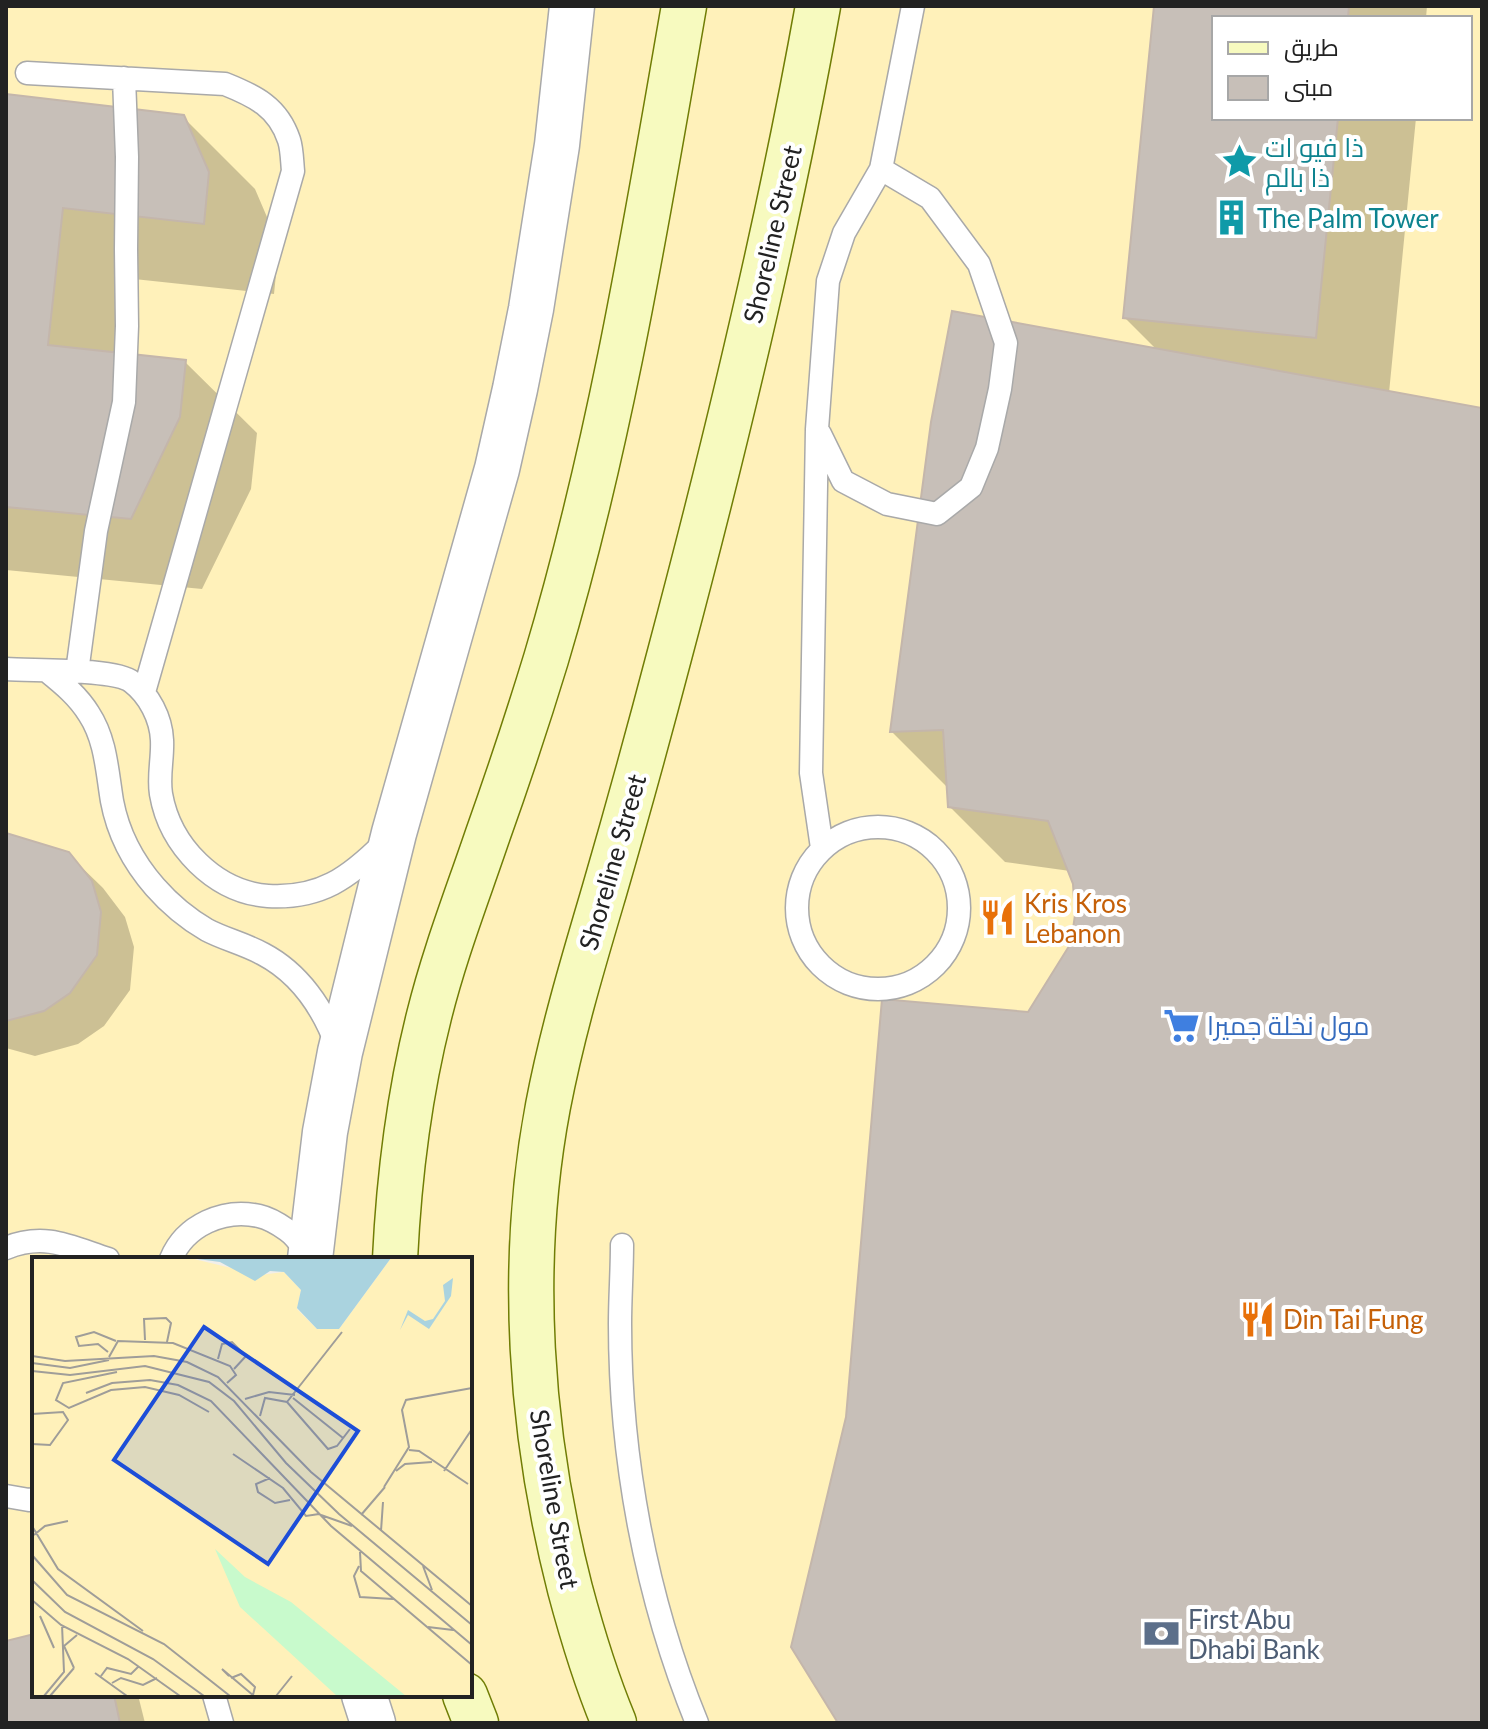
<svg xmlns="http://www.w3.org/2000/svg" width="1488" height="1729" font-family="Lato,Cairo,sans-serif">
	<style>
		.sand { fill: #fff1ba; fill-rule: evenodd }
		.shadow { fill: #0003 }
		.building { fill: #c7bfb8; stroke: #c4b6ab; stroke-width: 2 }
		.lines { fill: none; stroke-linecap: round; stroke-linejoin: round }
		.service-casing { stroke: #a9a9a9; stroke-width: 25 }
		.tertiary-casing { stroke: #a9a9a9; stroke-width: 47 }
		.secondary-casing { stroke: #707d05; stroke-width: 47 }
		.service { stroke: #fff; stroke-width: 22 }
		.tertiary { stroke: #fff; stroke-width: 44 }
		.secondary { stroke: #f7fabf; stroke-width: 44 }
		.labels { text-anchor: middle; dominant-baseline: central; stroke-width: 8; stroke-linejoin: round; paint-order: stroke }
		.culture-label { font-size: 26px; fill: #0d838f; stroke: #fff; text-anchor: start }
		.street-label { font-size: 26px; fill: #222; stroke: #fff }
		.food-label { font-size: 26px; fill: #c56008; stroke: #fff; text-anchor: start }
		.shop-label { font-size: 26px; fill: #366cbe; stroke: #fff; text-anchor: start }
		.service-label { font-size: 26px; fill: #4e5e75; stroke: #fff; text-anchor: start }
		.inset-road { fill: none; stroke: #9f9d99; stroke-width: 2 }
		.view { fill: #1d4ed8; fill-opacity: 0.15; stroke: #1d4ed8; stroke-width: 4 }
		.inset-edge { fill: none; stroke: #222; stroke-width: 4 }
	</style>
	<rect width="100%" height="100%" fill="#f2efe9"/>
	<path class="sand" d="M6,6h1476v1717h-1476zM1214,18h256v100h-256zM34,1259h436v436h-436z"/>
	<path class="shadow" d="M1156,6h271l-1,12h-212v100h202l-27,275 93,17v1313h-641l188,-709 44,-70 4,-29 -2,-31 -5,-13 -65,-9 -56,-56 -1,-18 -56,-56 266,-381 -33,-33z
		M6,96l177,21 72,72 24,56 -5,49 -140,-15 -8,76 59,7 72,71 -6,56 -49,100 -196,-19z
		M6,835l62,19 35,34 22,29 9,30 -4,43 -26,36 -26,18 -43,12 -29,-8z
		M34,1636v59h104l7,28h-139v-80z"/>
	<path class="building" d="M1154,6h195l-1,12h-134v100h124l-22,220 -193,-20z
		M6,94l178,21 25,57 -5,52 -141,-16 -15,137 138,15 -6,57 -49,102 -125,-12z
		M952,311l530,97v1315h-644l-47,-76 55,-230 36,-418 146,13 43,-69 4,-28 -2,-31 -25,-63 -100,-14 -5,-77 -53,2 41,-310z
		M6,833l63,19 23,29 9,31 -4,43 -27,38 -26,18 -38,10z
		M34,1634v61h80l6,28h-114v-82z"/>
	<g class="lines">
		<defs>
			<path id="service" d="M27,73l198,11c30,12 53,23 64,56 3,9 3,21 4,31l-149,521
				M820,434l23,47 44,23 50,10 34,-27 16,-39 13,-59 6,-46 -27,-79 -49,-66 -49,-29
				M6,669c26,2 109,-1 126,13 17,13 29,36 30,58 1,18 -4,36 -1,54 9,52 54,98 107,102 52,3 81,-18 117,-54
				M47,671c16,13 31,25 42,43 17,26 18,57 23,87 6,32 22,62 43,86 14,16 33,32 52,43 17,9 38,14 56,24 36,19 60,54 74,92
				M77,672l19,-141 28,-129 3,-76 -1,-77 1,-92 -3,-79
				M797 908a81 81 0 1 1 162 0a81 81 0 1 1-162 0Z
				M822,848l-11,-75 6,-344 11,-148 16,-48 37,-64 32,-163
				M622,1245c0,26 -2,53 -2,79 0,135 26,274 77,399
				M6,1248c39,-16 65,-1 102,11
				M171,1259c14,-34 53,-51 88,-43 9,2 21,9 28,14 9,6 15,16 21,24
				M6,1496l23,4 5,-1
				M214,1695l8,28"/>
			<path id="tertiary" d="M310,1259l15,-127 15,-80 54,-219 103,-364 18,-80 16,-80 26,-164 15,-139
				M364,1695l9,28"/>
			<path id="secondary" d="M395,1259c4,-82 14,-164 34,-243 15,-61 38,-120 58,-179 21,-59 41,-119 59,-178 64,-214 100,-434 138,-653
				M465,1695l11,28
				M614,1723c-18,-43 -32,-89 -44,-134 -40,-156 -52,-324 -22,-483 14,-73 35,-143 56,-214 23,-79 45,-159 66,-239 57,-214 109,-429 148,-647"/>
		</defs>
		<use href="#service" class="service-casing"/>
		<use href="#tertiary" class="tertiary-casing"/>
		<use href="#secondary" class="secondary-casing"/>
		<use href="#service" class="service"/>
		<use href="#tertiary" class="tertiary"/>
		<use href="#secondary" class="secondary"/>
	</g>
	<defs>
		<symbol id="sight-bare" viewBox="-9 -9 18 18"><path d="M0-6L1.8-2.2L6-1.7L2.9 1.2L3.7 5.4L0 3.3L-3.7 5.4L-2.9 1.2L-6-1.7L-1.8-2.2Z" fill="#0f9aa8" stroke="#fff" stroke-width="2.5" paint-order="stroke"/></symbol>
		<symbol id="building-bare" viewBox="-9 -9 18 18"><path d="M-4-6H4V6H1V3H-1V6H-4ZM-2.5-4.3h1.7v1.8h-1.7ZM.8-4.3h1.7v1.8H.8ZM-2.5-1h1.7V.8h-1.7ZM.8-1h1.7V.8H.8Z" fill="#0f9aa8" stroke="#fff" stroke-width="2.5" paint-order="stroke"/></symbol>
		<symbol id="restaurant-bare" viewBox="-9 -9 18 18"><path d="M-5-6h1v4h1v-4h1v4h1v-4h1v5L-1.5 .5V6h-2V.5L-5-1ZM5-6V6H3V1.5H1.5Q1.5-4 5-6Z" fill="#e8710a" stroke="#fff" stroke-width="2.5" paint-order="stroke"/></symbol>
		<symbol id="supermarket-bare" viewBox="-9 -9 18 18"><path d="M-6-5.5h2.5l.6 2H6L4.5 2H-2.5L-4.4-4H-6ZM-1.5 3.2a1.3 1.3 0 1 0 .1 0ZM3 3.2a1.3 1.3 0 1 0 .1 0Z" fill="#3f7fe0" stroke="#fff" stroke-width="2.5" paint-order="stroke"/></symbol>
		<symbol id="bank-bare" viewBox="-9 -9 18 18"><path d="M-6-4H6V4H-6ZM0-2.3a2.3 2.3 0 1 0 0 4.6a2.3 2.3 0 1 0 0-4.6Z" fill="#5c6f8a" stroke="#fff" stroke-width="2.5" paint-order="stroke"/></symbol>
	</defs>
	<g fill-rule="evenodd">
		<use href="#sight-bare" x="1214" y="136" width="51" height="51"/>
		<use href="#building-bare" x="1206" y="192" width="51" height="51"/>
		<use href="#restaurant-bare" x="972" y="892" width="51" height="51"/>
		<use href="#supermarket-bare" x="1156" y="1000" width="51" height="51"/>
		<use href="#restaurant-bare" x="1232" y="1294" width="51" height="51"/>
		<use href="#bank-bare" x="1136" y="1608" width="51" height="51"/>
	</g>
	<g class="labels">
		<g class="culture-label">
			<text x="1265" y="147">ذا فيو ات<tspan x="1265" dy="30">ذا بالم</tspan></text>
			<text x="1257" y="218">The Palm Tower</text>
		</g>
		<g class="street-label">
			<text transform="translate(772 234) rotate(-77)">Shoreline Street</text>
			<text transform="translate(612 862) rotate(-74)">Shoreline Street</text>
			<text transform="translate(555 1499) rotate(80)">Shoreline Street</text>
		</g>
		<g class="food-label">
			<text x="1024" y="903">Kris Kros<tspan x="1024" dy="30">Lebanon</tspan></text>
			<text x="1283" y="1319">Din Tai Fung</text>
		</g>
		<g class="shop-label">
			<text x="1207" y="1025">مول نخلة جميرا</text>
		</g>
		<g class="service-label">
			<text x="1188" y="1619">First Abu<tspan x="1188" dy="30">Dhabi Bank</tspan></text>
		</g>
	</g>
	<g transform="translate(32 1257)">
		<rect width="440" height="440" fill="#f2efe9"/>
		<path d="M5,1h153l70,17 24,-3 17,18 -4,19 20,20h22l52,-71h81v438h-440v-434z" fill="#fff1ba"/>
		<path d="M183,292l30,28 46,25 115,94h-69l-97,-89z" fill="#c8facc"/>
		<path d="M158,1h201l-52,71h-22l-20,-21 4,-18 -17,-18 -14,-1 -15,10 -35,-19zM421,21l-2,18 -22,33 -21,-14 -8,15 8,-20 17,11 8,-2 12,-18 -2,-16z" fill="#aad3df"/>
		<path class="inset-road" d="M113,83l-1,-21 22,-1 5,5 -4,19M76,95l-10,-8 -19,2 -3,-9 18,-5 22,9M0,99l33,5 89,-5 33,6 31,15 93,95 161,134M77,100l9,-16 55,2 57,23 6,9 -9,8M186,102l4,-15 10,-2 14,14 -12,13M0,106l38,5 39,-8M0,114l38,4 75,-9 64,16 25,19 52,62 53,51 133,111M85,115l-54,11 -7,17 13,8 42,-18 34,-3 34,8 30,17M54,136l26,-10 38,-3 28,5 33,16 120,125 141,119M261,141l50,40M213,142l24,-7 26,3M255,145l55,-70M0,157l31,-2 5,8 -18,25 -18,-1M228,159l5,-18 22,4 41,47 9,-3 13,-17M377,193l10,1 49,33M201,197l50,34 23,28 13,-2M364,214l9,-7 27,-2M412,214l28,-42M238,221l-14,6 2,8 17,11 15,-3M352,230l25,-40 -7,-37 4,-10 66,-12M289,258l31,11M329,258l24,-28M0,269l26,43 85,62M349,274l2,-29M2,278l11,-9 23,-5M328,295l1,19 111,94M0,298l35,40 97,49 66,52M327,309l-5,10 6,21 33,2M391,309l9,24M0,323l33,32 88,47 51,37M0,343l29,25 67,34 52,37M8,359l14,32M396,370l25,3M42,411l-10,-22 13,-11M63,416l32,23M69,419l6,-8 24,6 8,-8M197,419l-7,-7 32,27M199,421l10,-4 14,13 -2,8M80,426l9,-5 22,7 14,-7M12,439l20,-24 -2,-47M18,439l24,-28M244,439l16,-20"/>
		<path class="view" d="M172,70l154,104 -90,133 -154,-104z"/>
		<rect width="440" height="440" class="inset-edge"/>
	</g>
	<rect width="1488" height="1729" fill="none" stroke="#222222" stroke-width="16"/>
	<rect x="1212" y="16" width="260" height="104" fill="#ffffff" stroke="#a7a7a7" stroke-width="2"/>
	<rect x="1228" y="42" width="40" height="12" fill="#f7fabf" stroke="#a7a7a7" stroke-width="2"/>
	<text x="1284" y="56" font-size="24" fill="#222222">طريق</text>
	<rect x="1228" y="76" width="40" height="24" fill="#c7bfb8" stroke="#a7a7a7" stroke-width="2"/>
	<text x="1284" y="96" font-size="24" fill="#222222">مبنى</text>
</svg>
